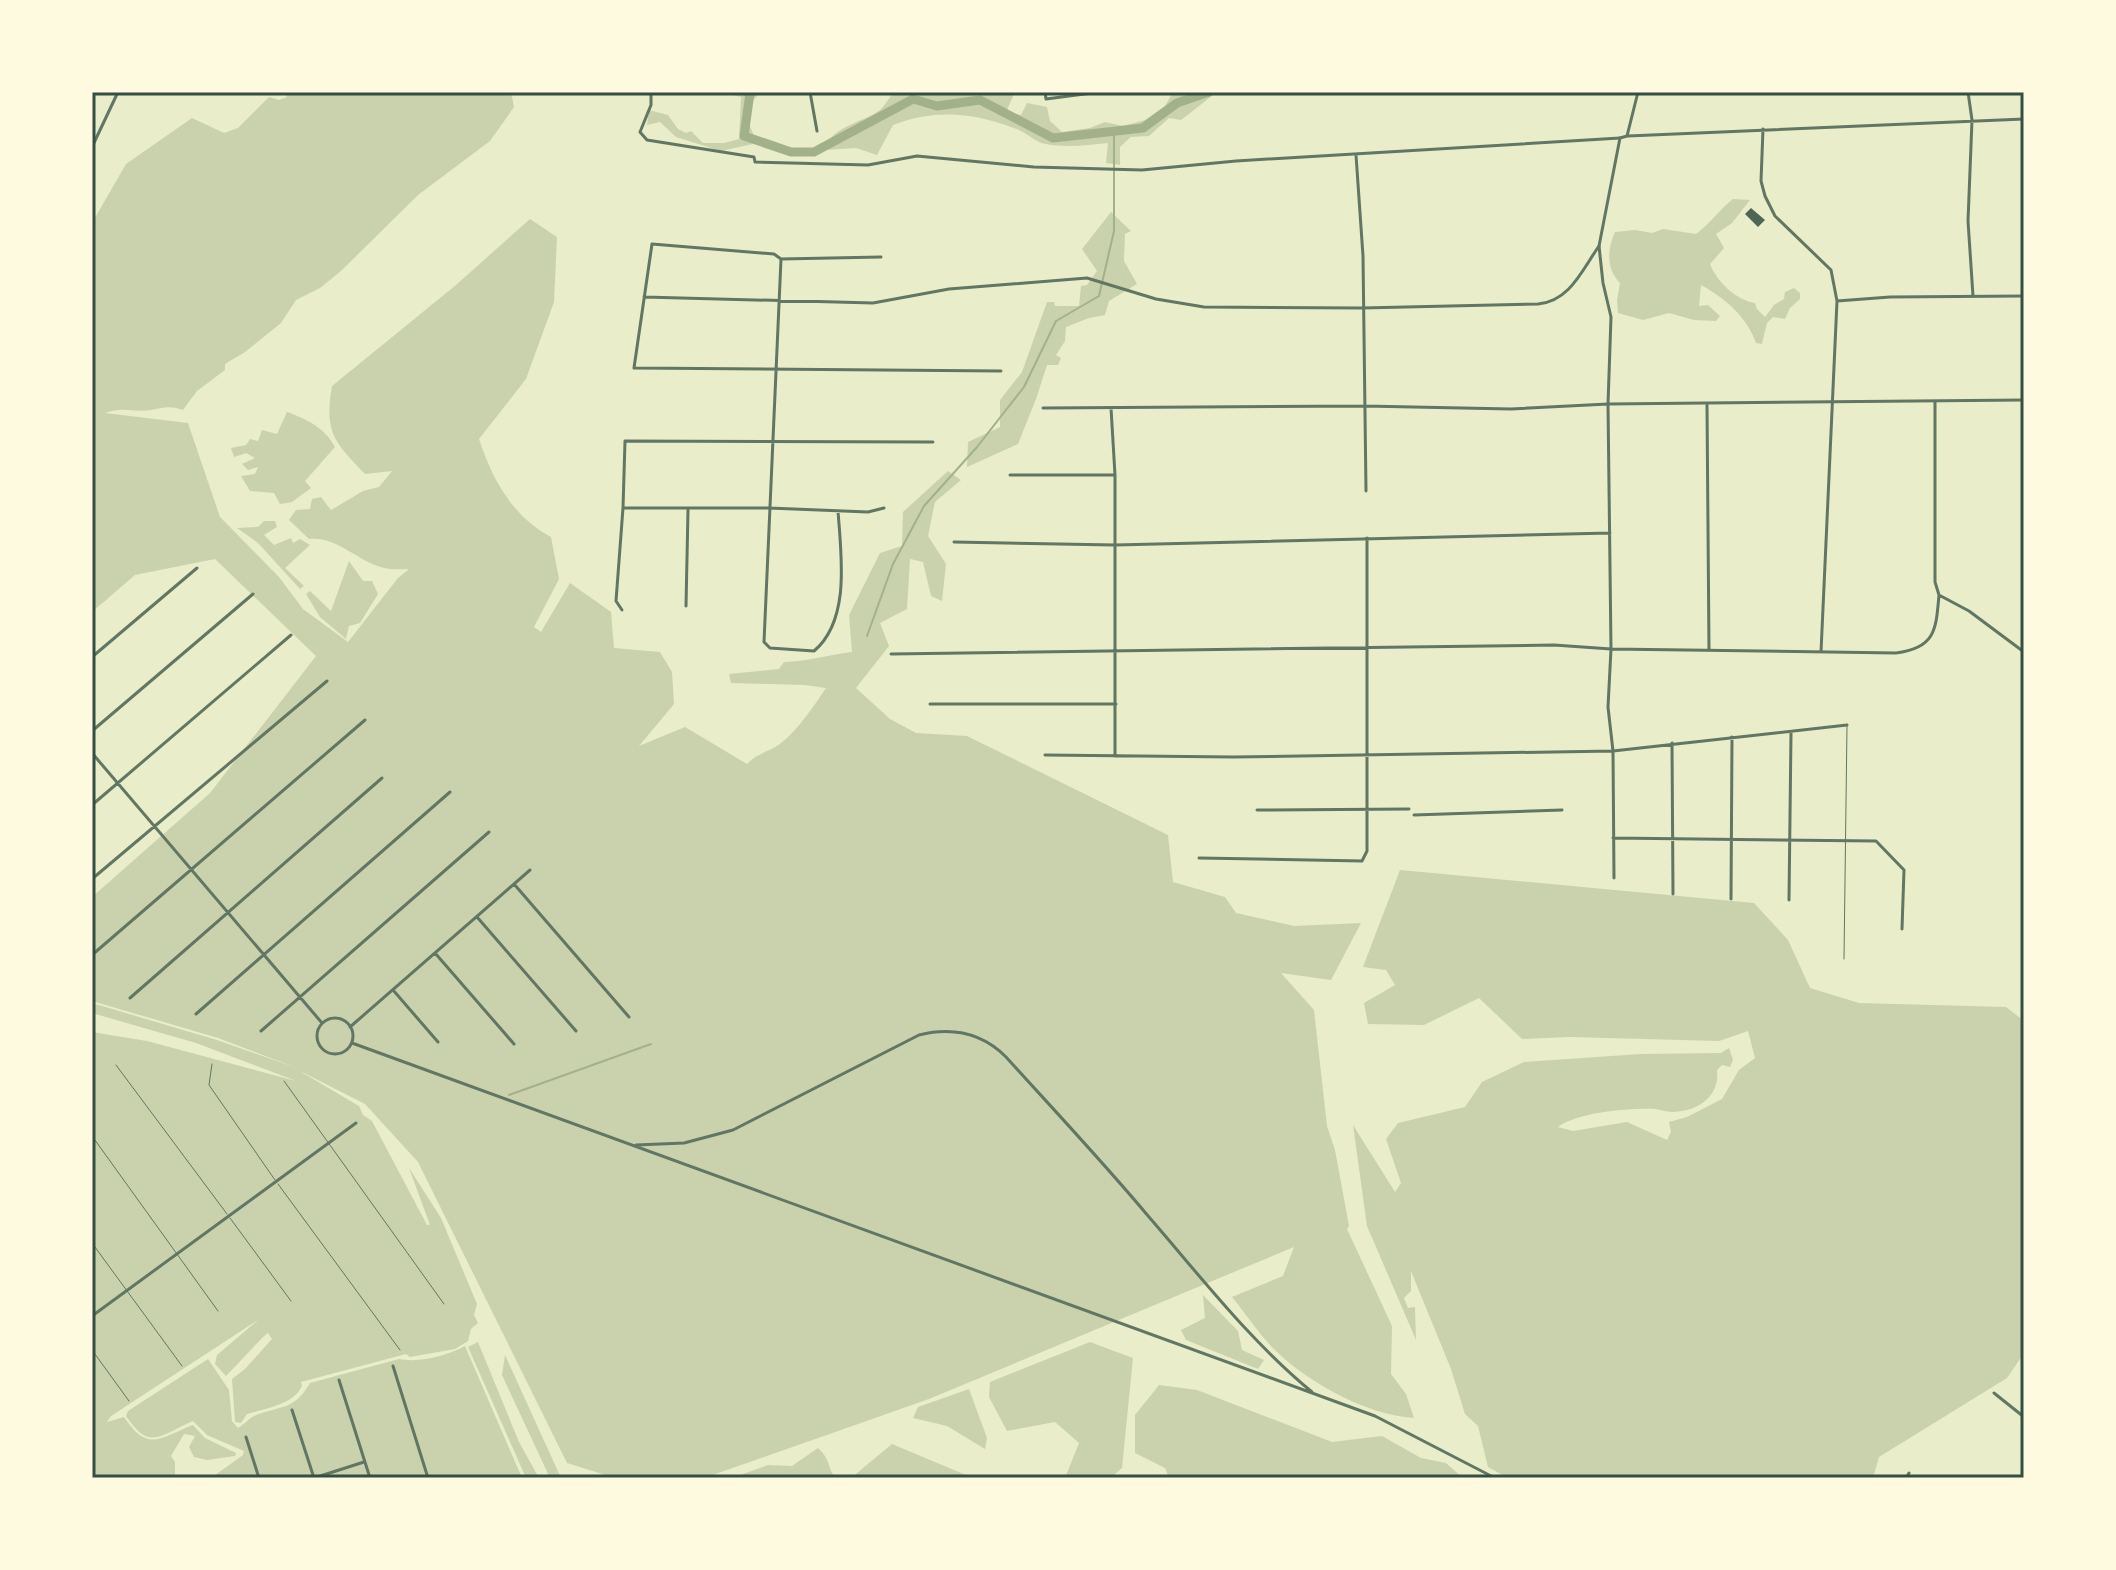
<svg xmlns="http://www.w3.org/2000/svg" width="2116" height="1570" font-family="Arial,sans-serif">
	<style>
		.green { fill: #cad2ad }
		.lines { fill: none; stroke-linecap: round; stroke-linejoin: round }
		.stream { stroke: #a3b18a; stroke-width: 2 }
		.river { stroke: #a3b18a; stroke-width: 9 }
		.building { fill: #4f6655 }
		.service { stroke: #617663; stroke-width: 1 }
		.minor { stroke: #617663; stroke-width: 3 }
		.tertiary { stroke: #617663; stroke-width: 3 }
		.neatline { fill: none; stroke: #344e41; stroke-width: 3 }
	</style>
	<rect width="100%" height="100%" fill="#e9edc9"/>
	<path class="green" d="M284,92h227l3,15 -24,34 -72,54 -77,76 -21,17 -24,12 -15,23 -36,29 -20,12v6l-28,21 -14,19c-14,-5 -20,-2 -32,0 -16,3 -28,-4 -46,3l83,10 32,94 59,60 24,32 45,33 50,-64 11,-9c-8,0 -18,1 -25,-1 -28,-7 -46,-32 -75,-29l-20,-19 7,-10 14,-1 2,-10 9,-2 10,13 32,-19 16,-4 13,-16 -27,3c-31,-32 -41,-42 -33,-88l124,-101 74,-66 27,18 -3,65 -28,77 -47,60c13,40 34,78 72,98l8,42 -25,48 7,5 29,-49 41,29 3,36 46,4 12,20 2,32 -35,42 46,-19 62,37c10,-11 22,-12 33,-20 19,-15 33,-37 46,-56l-22,-3 -73,-2 -2,-9 50,-5 5,-7c26,-1 43,-7 68,-10l-3,-37 31,-62 22,-7 1,-34 45,-41 13,9 -26,22 -7,34 18,28 -4,37 -11,-5 -8,-34 -13,-3 -3,50 -27,14 9,23 -33,42 34,31 26,14 51,3 201,99 5,47 52,15 11,16 58,13 67,-3 -30,57 -50,-7 33,37 13,116 8,24 14,76 -2,3 45,97 -1,48 15,20 8,24c-48,-3 -110,-37 -143,-72 -14,-15 -26,-33 -39,-49l51,-21 11,-29 -365,152 -225,79h-89l-48,-15 -149,-301 -53,-58 -67,-34 61,36 4,9 9,6 55,104h3l-21,-57 32,50 36,86 -3,11 4,8 -7,6 -3,12 -13,8 -45,8 -4,-3 -105,28 1,4c-9,19 -36,22 -55,28l-6,9 -6,-1 -3,-43 13,-10 27,-30 -4,-6 -5,4 -37,39 -11,-12 2,-9 41,-35 -147,96 -4,6 17,-5c24,36 35,21 69,8l12,13 31,15 -1,3 -28,4 -13,-3 -5,-10 6,-11 -11,-2 -13,22 4,6v13l-3,3h-80v-446l55,9 149,40 -100,-38 -104,-30v-10l125,37 80,28 -79,-30 -126,-37v-104l118,-104 106,-137 -101,-97 -80,16 -43,37v-389l34,-59 66,-46 32,15 14,-5 31,-31 10,3 8,-3z
		M721,92h41c-21,16 -15,31 -4,51l-37,8 -45,-14 -16,-15 -13,3 2,-15 19,5 10,14 8,4 5,-2 12,12h21l15,-4 2,-42z
		M894,92l120,2 -8,18 15,3 6,-12 20,4 3,14 12,11 28,-4 15,-6 18,4 22,-6 20,-14 8,-14h44l-36,28 -12,-2 -20,18 -18,1 -11,10v18l-14,-2 2,-20c-20,2 -41,5 -62,1 -9,-1 -18,-10 -27,-14 -43,-17 -82,-22 -126,-5l-16,30 -21,-7 -31,2c5,-25 43,-28 57,-42 5,-5 7,-11 12,-16z
		M1733,199l17,1 -18,23 -16,11 8,14 -14,16c7,18 26,36 45,39l2,6 8,8 9,-12 10,-6 1,-7 9,-4 6,5v6l-10,9 -5,11 -12,-2 -6,6 -5,21 -6,-1c-9,-26 -31,-45 -55,-58l-2,21 9,-1 12,11 -4,5 -22,-1 -25,-7 -26,7 -25,-7 -1,-13 3,-17c-14,-15 -13,-33 -5,-51l20,-2 17,3 11,-4 33,5c15,-11 23,-24 37,-35z
		M1111,212l20,19 -6,3 -1,27 13,23 -28,17 -4,14 -16,3 -23,9 -1,14 -9,14 5,3 -3,7h-11l-11,34 -18,45 -51,23 1,-25 32,-15v-27l22,-28 25,-70h7l1,4h24l2,-20 6,-1 10,-14 -15,-22z
		M287,412c20,7 38,16 48,35l-30,34 6,7 -19,14 -12,2 -6,-11 -24,-2 -9,-15 14,-2 3,-7 -10,3 -6,-6 13,-6 -9,-5 -12,4 -3,-9 15,-3 4,-6 8,2 4,-11 15,4z
		M264,521h11l2,6 -13,8 10,10 17,-7 2,5 7,-4 10,6 -25,23 19,18 -4,3 -42,-46 -21,-15 21,-1z
		M349,561l14,20h9l6,13 -18,29 -11,3 -3,13 -26,-22 -14,-23 4,-3 21,20z
		M1400,870l354,33 34,37 22,48 49,15 147,4 18,14v332l-17,25 -128,79 -6,21h-365l-20,-11 -10,-41 -13,-12 -14,-45 -40,-98v20l-7,7 4,10 7,-1 1,33 -49,-114 -14,-101 42,67 6,-9 -15,-44 12,-16 67,-16 17,-25 42,-20 117,-8 80,-1 8,-5 4,12 -3,7 -8,-2 -5,5c3,26 -18,41 -43,42 -6,0 -12,-2 -19,-3 -26,-1 -76,3 -97,18l15,4 54,-9 40,18 4,-8 -2,-10 18,-5 35,-18 17,-29 16,-12 -7,-27 -29,10 -150,-4 -47,2 -43,-41 -55,27 -56,-1 -4,-21 31,-18 -9,-15 -23,-3z
		M1203,1295l35,36 4,19 22,10 -6,9 -72,-29 -5,-10 24,-12z
		M478,1342l41,100 20,36h-13l-58,-131z
		M1090,1342l43,16 -11,110 -8,7 1,3h-50l14,-35 -24,-21 -48,9 -18,-34 1,-15z
		M465,1346l57,132h-311l32,-23 1,-4 -37,-16 -14,-14c-33,14 -43,31 -67,-5l2,-5 80,-52 21,31 3,31 6,7c7,-4 10,-9 16,-12 27,-11 40,-5 56,-33l89,-24c20,4 48,-3 66,-13z
		M505,1355l56,123h-11l-48,-103z
		M1159,1385l38,5 135,52 50,-6 39,22 25,5 17,15h-294l-4,-10 -30,-15v-38z
		M969,1389l18,49 -2,11 -38,-23 -34,-8 5,-11z
		M892,1444l81,34h-122z
		M818,1448c14,13 9,21 18,30h-104l36,-13 24,1z"/>
	<g class="lines">
		<path class="stream" d="M867,636l26,-72 31,-58 53,-59 47,-60 32,-66 43,-25 15,-65v-99
			M509,1095l142,-51"/>
		<path class="river" d="M746,92l4,1 -6,43 47,16h23l99,-53 24,7 43,-6 73,38 90,-10 34,-25 32,-11"/>
	</g>
	<path class="building" d="M1751,208l14,12 -7,7 -13,-13z"/>
	<g class="lines">
		<path class="service" d="M1844,959l3,-234
			M212,1064l-3,21 66,95
			M116,1065l111,149
			M284,1081l160,223
			M92,1136l126,175
			M278,1184l122,166
			M230,1218l61,83
			M92,1243l90,123
			M92,1350l37,51"/>
		<path class="minor" d="M651,92v13l-11,27 7,8 107,17 1,5 113,3 49,-9 117,11 108,3 94,-9 384,-23
			M810,92l7,39
			M888,92v1
			M1045,92l1,7 54,-7
			M1968,92l4,28 -4,101 5,75
			M1763,129l-2,52 4,15 10,20 56,54 6,31 -16,351
			M1628,136l396,-17
			M92,147l26,-55
			M1356,155l7,101 3,235
			M881,257l-100,2 -7,-5 -122,-10 -18,124 367,3
			M781,259l-17,383 6,6 44,3c37,-31 27,-97 24,-140
			M644,297l229,6 76,-14 138,-11 69,21 48,8 158,1 176,-4c32,-3 44,-34 61,-58
			M1837,301l53,-4 134,-1
			M1935,402v180l4,13 30,16 55,41
			M1707,405l2,245
			M1043,408l321,-2 147,3 97,-5 3,245 -3,58 5,44 -380,6 -188,-2
			M1111,408l4,67v281
			M1010,475h105
			M623,508h146l99,4 16,-4
			M954,542l161,3 495,-12
			M686,606l2,-96
			M622,610l-6,-9 7,-93 2,-67 308,1
			M891,654l663,-9 57,4 285,4c40,-5 40,-24 43,-58
			M92,657l105,-89
			M930,704h186
			M92,731l161,-137
			M1672,743l1,151
			M92,753l230,270
			M92,805l199,-170
			M1257,810l152,-1
			M1414,815l148,-5
			M1613,838l263,3 28,29 -2,59
			M1199,858l163,3 5,-10v-313
			M1614,878l-1,-127 234,-26
			M92,879l235,-198
			M514,884l115,133
			M1731,899l1,-162
			M1789,900l2,-167
			M477,917l99,114
			M435,953l79,91
			M92,955l273,-235
			M393,990l45,52
			M130,998l252,-220
			M196,1014l254,-222
			M317 1036a18 18 0 1 1 36 0a18 18 0 1 1-36 0Z
			M350,1027l180,-157
			M261,1031l228,-199
			M352,1043l1023,373 120,62
			M636,1145l48,-2 49,-13 186,-95c33,-8 63,-2 87,22 48,53 97,105 143,160 52,60 101,124 163,175
			M92,1316l264,-193
			M393,1366l35,112
			M339,1380l31,98
			M1994,1393l30,24
			M292,1410l22,68
			M246,1437l13,41
			M314,1478l50,-16
			M1906,1478l3,-5"/>
		<path class="tertiary" d="M1638,92l-11,44 -7,2 -21,108 4,37 8,34 -3,87 416,-4"/>
	</g>
	<rect width="2116" height="1570" fill="none" stroke="#fefae0" stroke-width="188"/>
	<rect x="94" y="94" width="1928" height="1382" class="neatline"/>
</svg>
